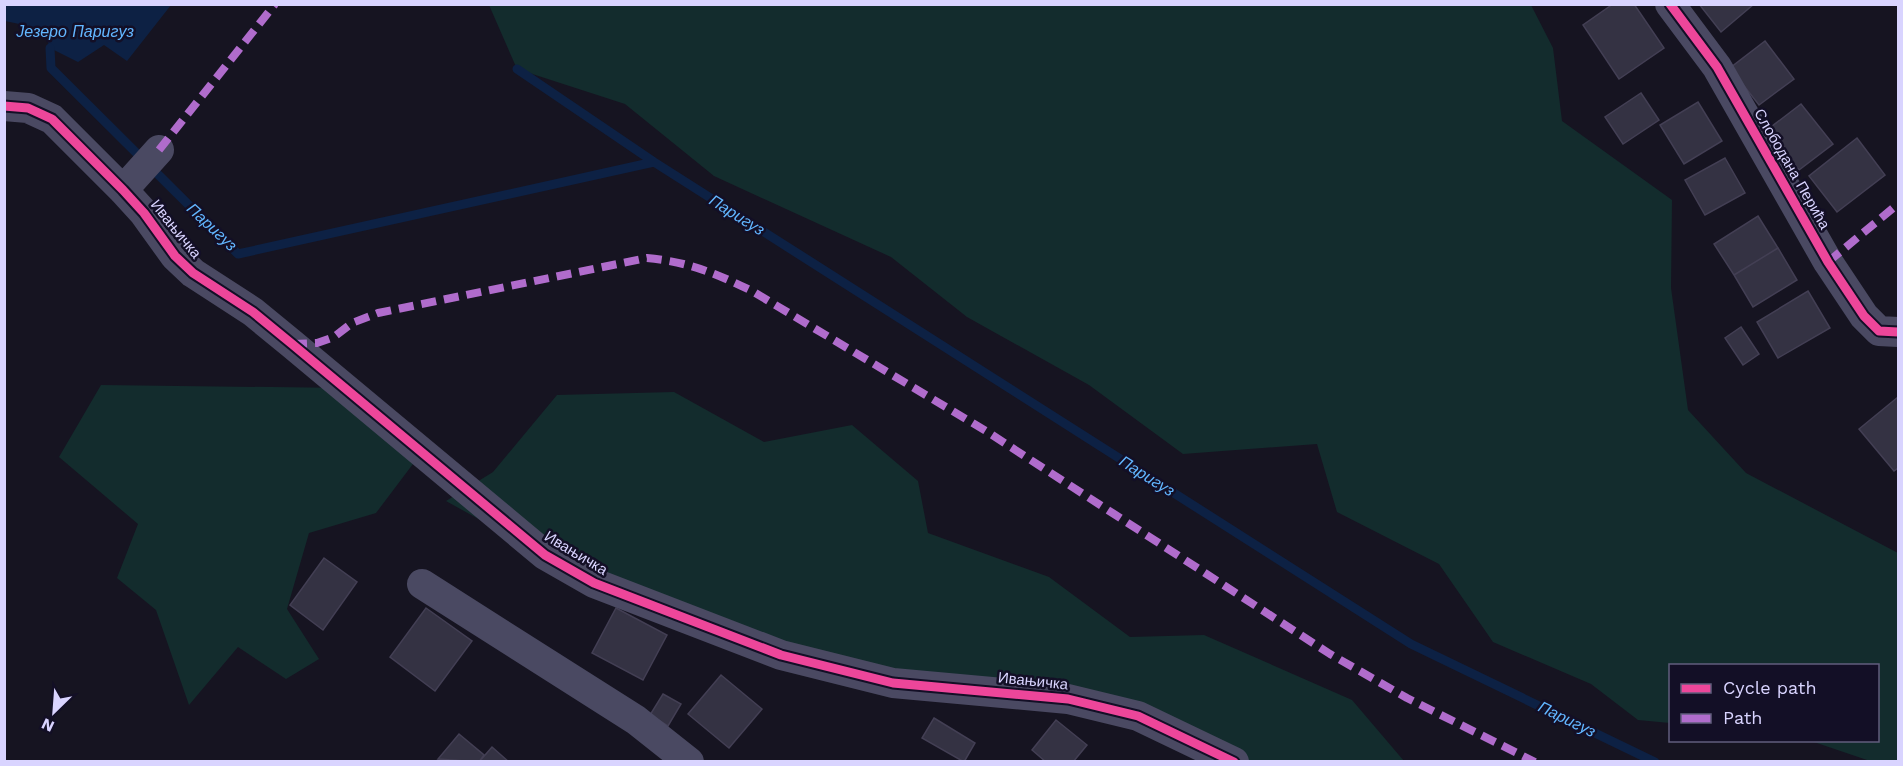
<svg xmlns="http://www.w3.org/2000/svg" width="1903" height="766" font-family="'Work Sans',sans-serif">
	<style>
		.green { fill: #132c2d }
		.water { fill: #0d2144 }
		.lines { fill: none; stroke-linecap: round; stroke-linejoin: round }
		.stream { stroke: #0d2144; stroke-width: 9 }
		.building { fill: #343243; stroke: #433f54; stroke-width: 1.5 }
		.minor { stroke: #4a4962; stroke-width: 30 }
		.quiet { stroke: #b06ccc; stroke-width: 8; stroke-dasharray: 15 8; stroke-linecap: butt }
		.cycleway-casing { stroke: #130f26; stroke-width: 13 }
		.cycleway { stroke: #ed469a; stroke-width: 9 }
		.labels { text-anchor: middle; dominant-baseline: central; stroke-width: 5; stroke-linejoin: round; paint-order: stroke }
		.street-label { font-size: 15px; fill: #d9d4ff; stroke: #130f26 }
		.water-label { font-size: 16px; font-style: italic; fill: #62b6ff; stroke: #130f26 }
	</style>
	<rect width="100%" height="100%" fill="#161421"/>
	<path class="green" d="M489,5h1042l22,43 9,73 110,79 -1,88 17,122 58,63 152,80v208h-28l-59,-20 67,-1v-74h-208v57l-32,-3 -47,-36 -98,-42 -54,-78 -102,-52 -20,-68 -134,10 -94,-69 -122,-68 -76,-60 -177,-81 -89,-72 -108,-35z
		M101,385l245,3 76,64 -46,61 -67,20 -22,76 32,50 -33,20 -48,-32 -49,58 -33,-95 -39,-32 21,-54 -79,-67z
		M674,392l90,50 88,-17 66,56 10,52 121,44 81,60 74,-2 148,65 52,61h-170l-96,-45 -245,-33 -299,-100 -148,-82 47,-29 64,-77z"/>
	<path class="water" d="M5,4h166v1l-44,56 -23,-16 -26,17 -28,-14 -7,-19 -38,-8z"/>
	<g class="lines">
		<path class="stream" d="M50,48l1,20 187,186 416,-92
			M517,69l137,93 757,482 244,118"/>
	</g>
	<path class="building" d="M1613,4h21l30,44 -45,31 -36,-54z
		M1699,4h55l-33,28z
		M1765,41l29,38 -35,26 -29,-37z
		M1641,93l18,27 -36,24 -18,-27z
		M1698,102l24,39 -38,23 -24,-39z
		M1801,104l32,40 -34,26 -32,-40z
		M1857,138l28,37 -48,37 -28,-36z
		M1725,158l20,35 -40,22 -20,-35z
		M1758,216l20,32 -44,27 -20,-31z
		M1778,248l19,32 -44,27 -19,-32z
		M1808,291l22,37 -52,30 -21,-36z
		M1741,327l18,27 -16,11 -18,-27z
		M1898,397v71l-4,3 -35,-42z
		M324,558l33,24 -34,48 -33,-25z
		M426,608l46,33 -37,50 -45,-34z
		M616,608l51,27 -24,45 -51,-27z
		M721,675l41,34 -33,39 -41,-34z
		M663,694l18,10 -13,22 -18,-11z
		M934,718l41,25 -11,19 -42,-24z
		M1056,720l31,25 -14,17h-27l-14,-12z
		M459,734l25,21 -5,7 -41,-3z
		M492,747l17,15h-30z"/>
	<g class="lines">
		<path class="minor" d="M1670,4l47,63 111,195 36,54 15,15 19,1
			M4,106l24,2 24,11 71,71 21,23 31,43 18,17 60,39 39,32 253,211 49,28 187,72 112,28 175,16 70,17 96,46
			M123,190l36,-40
			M422,584l214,136 53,42"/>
		<path class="quiet" d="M159,150l116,-146
			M1828,262l70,-58
			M292,344l25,-1 17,-6 18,-14 26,-10 269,-55c42,4 68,15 105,33l234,140 344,223 77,44 128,64"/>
		<defs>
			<path id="cycleway" d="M1670,4l47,63 111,195 36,54 15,15 19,1
				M4,106l24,2 24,11 71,71 21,23 31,43 18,17 60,39 39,32 253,211 49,28 187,72 112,28 175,16 70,17 96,46"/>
		</defs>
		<use href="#cycleway" class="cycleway-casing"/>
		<use href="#cycleway" class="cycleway"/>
	</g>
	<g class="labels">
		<g class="street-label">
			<text transform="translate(1792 169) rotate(60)">Слободана Перића</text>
			<text transform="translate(176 229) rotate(51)">Ивањичка</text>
			<text transform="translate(576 553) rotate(31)">Ивањичка</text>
			<text transform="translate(1033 681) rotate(6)">Ивањичка</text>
		</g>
		<g class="water-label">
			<text x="75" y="31">Језеро Паригуз</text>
			<text transform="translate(737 215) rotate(32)">Паригуз</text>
			<text transform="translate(212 227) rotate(43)">Паригуз</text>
			<text transform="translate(1147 476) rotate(32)">Паригуз</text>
			<text transform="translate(1567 719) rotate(26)">Паригуз</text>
		</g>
	</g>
	<rect width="1903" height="766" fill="none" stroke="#d9d4ff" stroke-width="12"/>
	<rect x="1669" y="664" width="210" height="78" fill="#130f26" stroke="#625e7d" stroke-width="1.5"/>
	<rect x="1681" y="684" width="30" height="9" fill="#ed469a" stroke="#625e7d" stroke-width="1.5"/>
	<text x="1723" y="694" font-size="18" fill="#d9d4ff">Cycle path</text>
	<rect x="1681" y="714" width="30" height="9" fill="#b06ccc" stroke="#625e7d" stroke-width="1.5"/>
	<text x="1723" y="724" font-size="18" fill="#d9d4ff">Path</text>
	<g transform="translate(54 712) rotate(205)" stroke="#130f26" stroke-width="4.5" paint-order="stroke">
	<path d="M0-4.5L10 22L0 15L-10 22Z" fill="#d9d4ff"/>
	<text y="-9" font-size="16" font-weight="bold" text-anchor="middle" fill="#d9d4ff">N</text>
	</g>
</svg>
